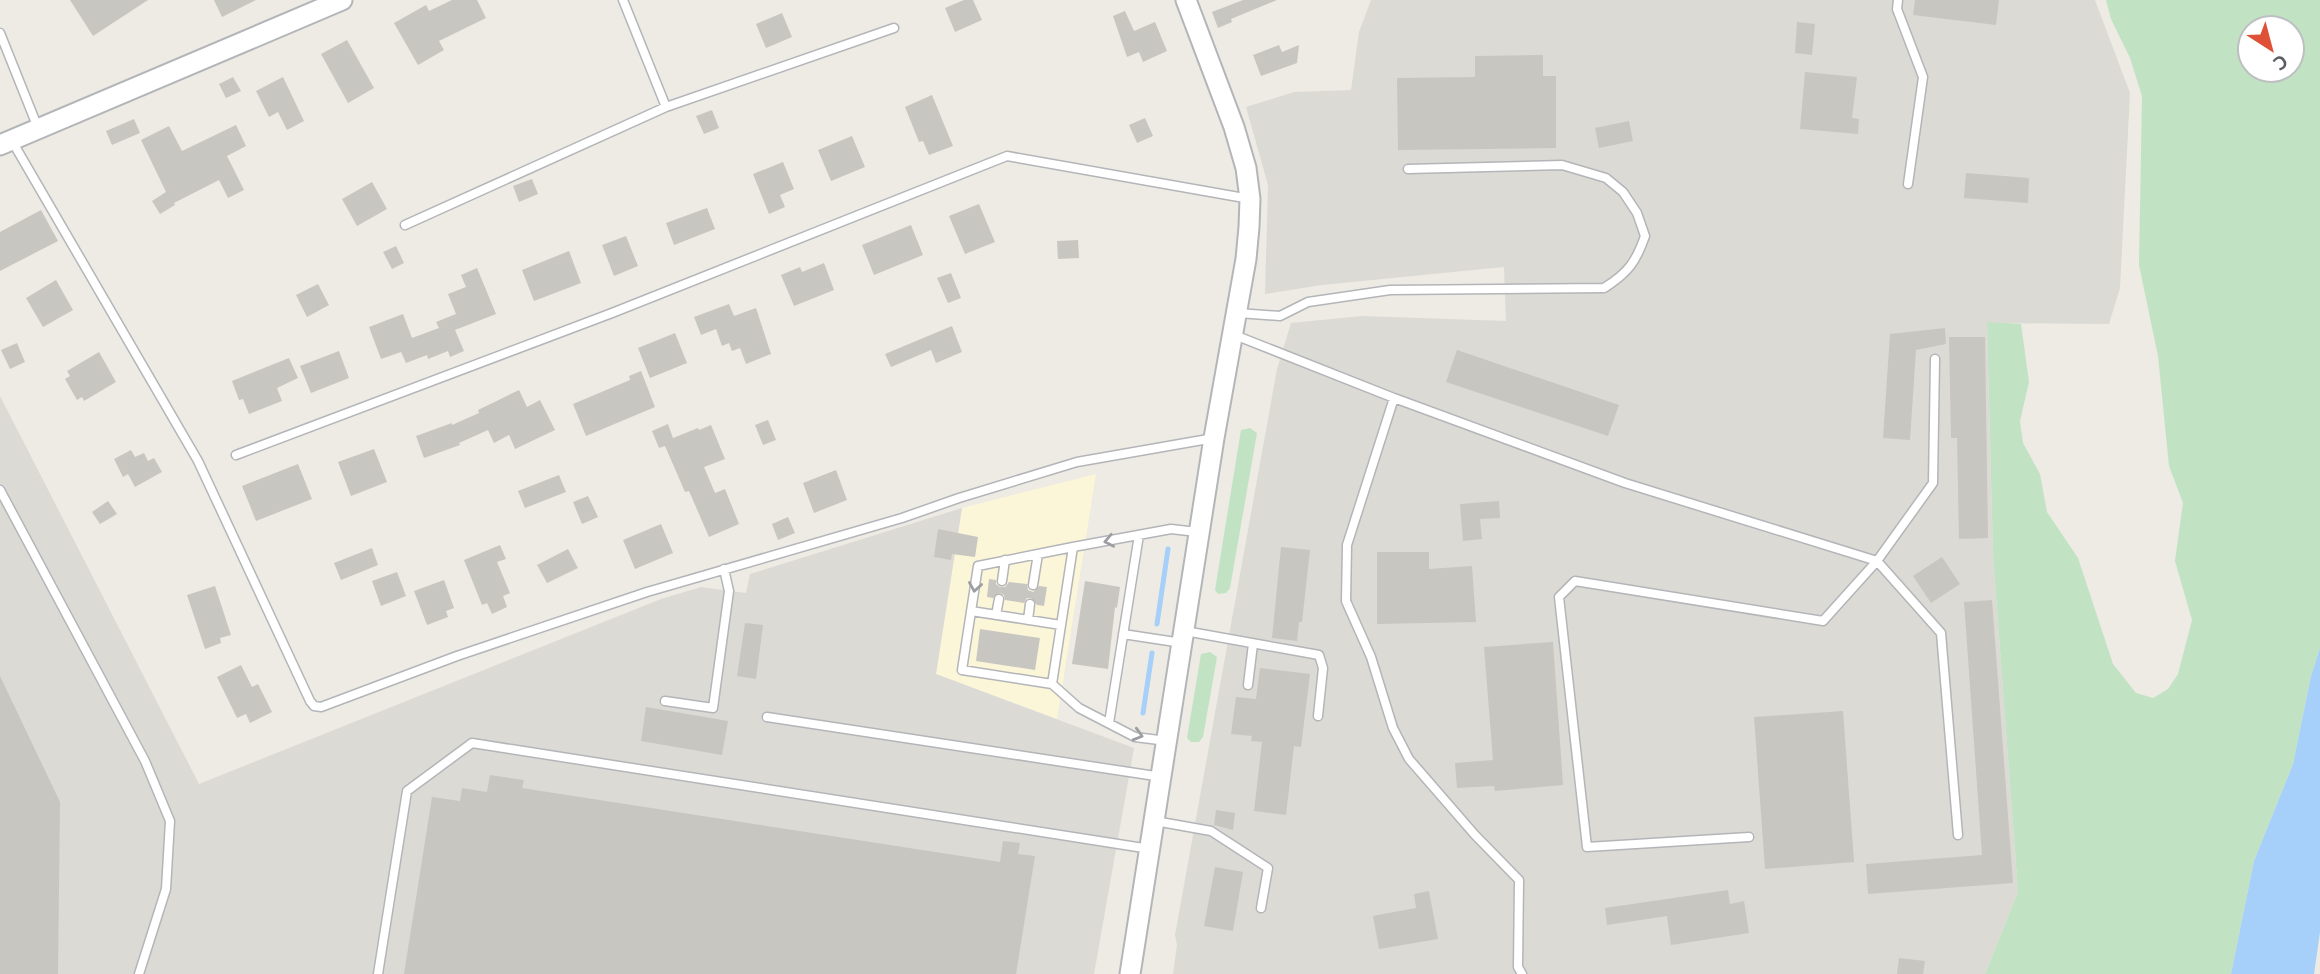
<svg xmlns="http://www.w3.org/2000/svg" width="2320" height="974" font-family="Ubuntu,sans-serif">
	<style>
		.commercial { fill: #fcf6d9 }
		.industrial { fill: #dcdad5 }
		.green { fill: #c1e3c3; fill-rule: evenodd }
		.water { fill: #a6cffa }
		.lines { fill: none; stroke-linecap: round; stroke-linejoin: round }
		.stream { stroke: #a6cffa; stroke-width: 5 }
		.building { fill: #c8c6c0 }
		.service-casing { stroke: #b3b5b9; stroke-width: 11 }
		.tertiary-casing { stroke: #b3b5b9; stroke-width: 23 }
		.service { stroke: #fff; stroke-width: 8 }
		.tertiary { stroke: #fff; stroke-width: 19 }
		.oneway { stroke: #9d9ea1 }
	</style>
	<rect width="100%" height="100%" fill="#edebe3"/>
	<path class="commercial" d="M1096,474l-39,245 -121,-45 26,-166z"/>
	<path class="industrial" d="M1371,0h724l35,93 -10,195 -11,36 -122,-1 6,233 25,336 -33,82h-812l4,-29 -2,-10 102,-566 14,-46 71,-7 144,5 -2,-54 -182,18 -57,9 3,-109 -22,-78 48,-15 57,-2 8,-58z
		M0,396l199,388 462,-185 40,-12 45,6 4,-19 212,-66 -26,166 198,74 -40,226h-1094z"/>
	<path class="green" d="M2106,0h214v648l-9,28 -18,88 -39,97 -23,113h-246l33,-82 -25,-336 -6,-234 34,2 8,58 -9,39 3,22 17,31 7,38 31,46 35,106 23,29 17,5 15,-9 10,-15 14,-54 -17,-59 8,-58 -14,-37 -11,-110 -19,-91 3,-169 -12,-38 -19,-39zM2250,28h42v42h-42z
		M1250,428l7,5 -27,155 -4,5 -8,1 -3,-4 26,-160z
		M1210,652l7,5 -14,80 -4,5h-8l-4,-4 14,-84z"/>
	<path class="water" d="M2320,648v284l-6,42h-83l23,-113 39,-97 18,-88z"/>
	<g class="lines">
		<path class="stream" d="M1157,624l11,-75
			M1143,713l9,-60"/>
	</g>
	<path class="building" d="M70,0h78l-55,36z
		M214,0h42l-34,17z
		M452,0h25l9,18 -47,23 5,9 -26,15 -24,-42 32,-18 3,6z
		M964,0h9l9,20 -27,12 -10,-24z
		M1243,0h34l-46,19 1,3 -14,6 -6,-16z
		M1915,0h84l-3,25 -83,-10z
		M1125,11l9,20 21,-9 12,29 -24,11 -4,-10 -12,5 -14,-41z
		M782,13l10,24 -26,11 -10,-24z
		M1797,22l18,2 -3,31 -17,-2z
		M347,40l27,48 -26,15 -27,-49z
		M1279,45l3,7 17,-7 -2,18 -36,13 -8,-21z
		M1543,55v21h13v72l-158,2 -1,-72 78,-1v-21z
		M1805,72l52,5 -5,41 7,1 -1,15 -58,-5z
		M233,77l8,14 -15,7 -7,-14z
		M283,77l21,44 -17,9 -9,-18 -9,5 -13,-26z
		M932,95l21,51 -24,9 -6,-14 -4,1 -14,-35z
		M712,110l7,18 -15,6 -8,-18z
		M1145,118l8,18 -16,7 -8,-18z
		M134,119l6,14 -28,12 -6,-14z
		M1629,121l4,20 -34,7 -4,-20z
		M236,125l10,21 -19,10 17,34 -16,8 -9,-18 -45,23 1,2 -15,9 -8,-13 14,-9 -25,-52 28,-14 13,25z
		M852,136l13,31 -34,14 -13,-31z
		M783,162l11,27 -14,6 5,12 -16,7 -16,-40z
		M1966,173l63,5 -1,25 -64,-5z
		M532,179l6,15 -19,8 -6,-16z
		M372,182l15,27 -30,17 -15,-27z
		M979,204l16,38 -30,12 -16,-38z
		M707,208l8,21 -41,16 -8,-22z
		M41,210l17,31 -58,30v-39z
		M911,225l12,30 -49,20 -12,-30z
		M626,236l12,30 -24,10 -12,-31z
		M1078,240l1,18 -21,1 -1,-18z
		M396,246l8,17 -12,6 -9,-17z
		M569,251l12,32 -47,18 -12,-31z
		M824,263l10,27 -40,16 -13,-31 19,-8 2,5z
		M477,268l19,46 -41,16 9,21 -14,6 -2,-6 -20,8 -1,-4 -21,8 -5,-11 -20,7 -12,-32 34,-13 9,24 27,-10 -3,-6 20,-8 -8,-20 18,-7 -5,-12z
		M951,273l10,25 -13,5 -11,-25z
		M56,280l17,30 -30,17 -17,-29z
		M318,284l11,21 -22,12 -11,-22z
		M729,304l5,12 22,-8 15,46 -25,10 -6,-16 -8,3 -3,-8 -7,3 -6,-17 -15,6 -7,-18z
		M952,326l10,26 -26,11 -5,-13 -40,17 -6,-13z
		M1945,328l1,16 -30,6 -6,90 -27,-2 7,-104z
		M675,333l12,30 -37,15 -12,-30z
		M1949,337h36l3,201 -29,1 -2,-101h-6z
		M17,343l8,19 -15,7 -9,-19z
		M1457,350l162,55 -11,31 -162,-54z
		M339,351l10,27 -38,15 -11,-27z
		M99,352l17,30 -32,19 -2,-4 -5,3 -12,-21 5,-3 -3,-5z
		M289,358l9,20 -21,10 5,13 -33,13 -6,-15 -4,1 -7,-19z
		M641,371l14,36 -69,29 -13,-32 57,-24 -1,-4z
		M519,390l8,17 13,-7 15,30 -40,19 -6,-14 -15,8 -6,-13 -29,13 1,2 -36,13 -8,-22 36,-13v2l27,-12 -1,-3z
		M768,420l8,20 -13,5 -8,-20z
		M668,424l5,14 25,-10 1,2 12,-5 14,34 -21,8 11,26 10,-4 14,35 -30,13 -20,-46 -4,1 -20,-46 -6,2 -7,-17z
		M374,449l13,33 -36,14 -13,-34z
		M131,450l4,7 9,-4 4,8 6,-3 8,14 -27,15 -7,-13 -5,3 -9,-18z
		M298,464l14,35 -56,22 -14,-35z
		M836,470l11,30 -33,13 -11,-30z
		M559,475l7,17 -41,16 -7,-17z
		M588,496l10,21 -16,7 -9,-22z
		M108,501l9,13 -17,10 -8,-12z
		M1499,501l1,17 -20,1 2,20 -19,2 -3,-37z
		M788,517l7,16 -17,7 -6,-16z
		M661,524l12,29 -38,16 -12,-29z
		M938,529l40,8 -3,20 -23,-3 -1,6 -17,-3z
		M500,545l6,14 -9,3 13,31 -7,3 4,11 -15,7 -5,-11 -5,2 -18,-45z
		M1281,547l29,3 -8,72h-3l-2,19 -25,-3z
		M372,548l6,17 -37,15 -7,-17z
		M568,549l10,19 -31,15 -10,-18z
		M1377,552h52v17l43,-3 4,56 -99,2z
		M1942,557l18,27 -29,19 -18,-27z
		M397,572l9,24 -25,10 -9,-25z
		M989,579l7,1v4l4,3h5l4,-5 18,2 1,6 5,2 6,-6 8,1 -3,19 -7,-1 -6,-7h-4l-3,5 -19,-3 -1,-5 -4,-2 -7,5 -6,-1z
		M444,580l10,28 -8,3 2,6 -21,8 -13,-34z
		M1085,581l35,6 -3,21 -2,-1 -7,62 -36,-5z
		M215,586l16,49 -11,3 1,5 -16,6 -18,-54z
		M1992,600l21,283 -145,11 -2,-30 116,-9 -18,-253z
		M745,623l18,2 -7,54 -19,-3z
		M980,629l60,9 -5,32 -59,-9z
		M1553,642l10,143 -68,6 -1,-5 -37,2 -2,-25 38,-3 -9,-113z
		M241,665l11,22 6,-3 14,28 -22,11 -4,-9 -9,4 -20,-41z
		M1260,668l50,6 -9,73 -7,-1 -8,69 -32,-4 8,-69 -11,-1 1,-5 -21,-2 5,-37 20,2z
		M0,676l60,126 -2,172h-58z
		M646,707l82,14 -6,34 -81,-14z
		M1843,711l11,151 -89,7 -11,-152z
		M490,775l34,5 -2,8 478,74 3,-21 17,2 -2,11 17,2 -19,118h-612l28,-177 28,4 2,-13 25,4z
		M1216,810l19,3 -2,17 -19,-5z
		M1215,867l28,5 -10,59 -29,-5z
		M1728,890l2,14 14,-3 5,32 -78,12 -4,-29 -60,9 -2,-17z
		M1429,891l9,48 -59,10 -6,-33 43,-8 -2,-14z
		M1899,958l26,3 -2,13h-26z"/>
	<g class="lines">
		<defs>
			<path id="service" d="M623,0l43,107
				M1898,0l-1,9 26,68 -15,107
				M0,33l38,95
				M12,141l186,320 112,240 4,5 7,1 136,-51 190,-64 255,-74 57,-20 118,-36 137,-24
				M405,225l261,-118 228,-79
				M1238,313l42,3 28,-14 82,-12 214,-2c24,-15 32,-26 41,-52l-8,-23 -14,-21 -17,-14 -44,-13 -154,4
				M1232,334l162,64 231,85 252,78 56,-78 2,-124
				M1394,398l-47,147 -1,56 25,56 22,71 16,31 66,76 44,45 -1,87 4,7
				M236,455l376,-142 395,-157 243,43
				M0,490l145,271 25,60 -4,68 -27,85
				M1002,581l3,-21
				M1033,585l5,-31
				M971,611l90,14
				M996,615l3,-16
				M1028,620l2,-16
				M1185,631l134,24 4,13 -5,48
				M1123,634l59,9
				M1052,684l-90,-14 16,-104 95,-19
				M1248,685l5,-41
				M665,701l48,7 16,-117 -5,-22
				M767,717l395,60
				M1109,723l30,-188
				M1167,741l-32,-4 -56,-29 -27,-24 21,-137 98,-18 26,3
				M1155,821l56,10 57,37 -7,40
				M1749,837l-162,10 -28,-250 16,-16 248,40 54,-60 64,72 17,202
				M378,974l29,-183 65,-48 678,106"/>
			<path id="tertiary" d="M0,145l342,-145
				M1130,974l84,-536 32,-179 3,-32 1,-28 -4,-31 -12,-41 -48,-127"/>
		</defs>
		<use href="#service" class="service-casing"/>
		<use href="#tertiary" class="tertiary-casing"/>
		<use href="#service" class="service"/>
		<use href="#tertiary" class="tertiary"/>
	</g>
	<defs><path id="oneway-chevron" d="M-2-3.5L2.5 0L-2 3.5" fill="none" stroke-width="1.6" stroke-linecap="round" stroke-linejoin="round" transform="scale(1.75)"/></defs>
	<g class="oneway">
		<use href="#oneway-chevron" transform="translate(1109 541) rotate(169)"/>
		<use href="#oneway-chevron" transform="translate(975 587) rotate(99)"/>
		<use href="#oneway-chevron" transform="translate(1138 735) rotate(16)"/>
	</g>
	<g transform="translate(2271 49) rotate(144)"><circle r="33" fill="#ffffff" stroke="#bdbfc1" stroke-width="2"/>
	<path d="M0-5L12 26L0 18L-12 26Z" fill="#df5137"/>
	<text y="-10" font-size="19" font-weight="bold" text-anchor="middle" fill="#5b5e63">С</text>
	</g>
</svg>
